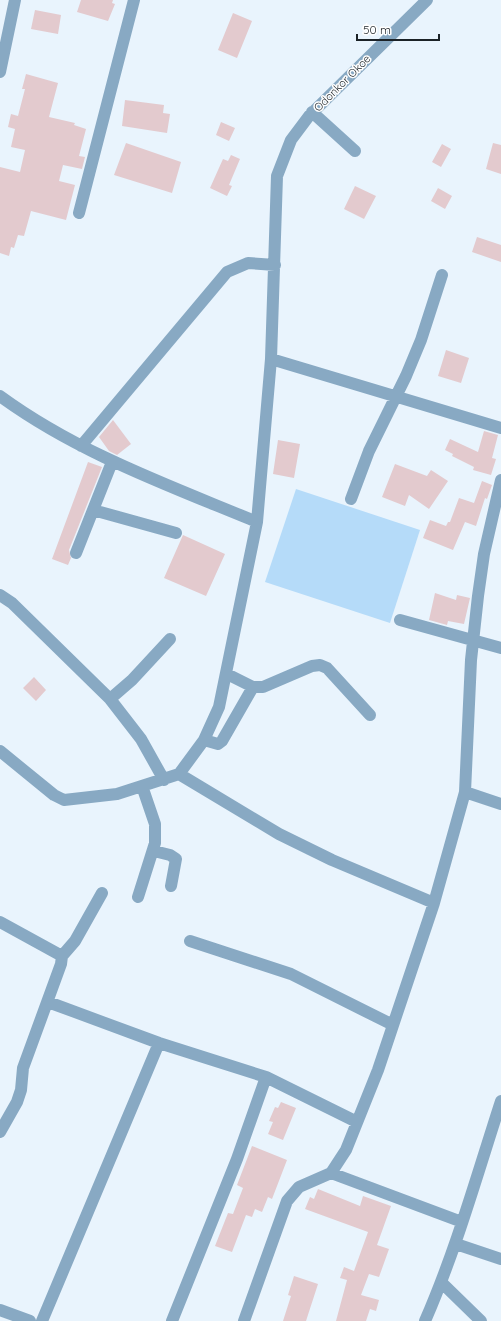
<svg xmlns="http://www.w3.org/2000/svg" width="501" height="1321" font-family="Quicksand,sans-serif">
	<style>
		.green { fill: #b5dbf9 }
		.building { fill: #e3cace }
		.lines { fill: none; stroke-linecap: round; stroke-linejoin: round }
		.minor { stroke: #88a9c3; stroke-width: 12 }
		.labels { text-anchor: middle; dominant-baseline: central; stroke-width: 3; stroke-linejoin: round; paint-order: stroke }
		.street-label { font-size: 11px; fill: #1b2227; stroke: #fff }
	</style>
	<rect width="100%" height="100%" fill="#e9f4fd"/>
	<path class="green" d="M296,489l124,41 -30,93 -125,-41z"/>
	<path class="building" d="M81,0h32l-1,3 3,1 -7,17 -31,-9z
		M35,10l26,5 -3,19 -27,-5z
		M233,13l19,8 -15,37 -19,-8z
		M26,74l32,9 -9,34 26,6 -1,2 12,4 -7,27 6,1 -3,12 -19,-4 -4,16 16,4 -9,35 -35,-9 -7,25 -6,-1 -4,13 -3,-1 -2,9 -9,-3v-86l20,5 5,-22 -14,-3 4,-18 -7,-2 3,-13 7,2 7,-27h-3z
		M125,100l39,5 -1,8 7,1 -3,19 -45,-7z
		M221,122l14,6 -6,13 -13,-6z
		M126,143l55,19 -9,31 -58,-18z
		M493,143l8,2v29l-15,-5z
		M442,144l9,5 -10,18 -9,-5z
		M231,155l9,4 -11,26 3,1 -5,10 -17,-8 13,-29 5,2z
		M355,186l21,10 -12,23 -20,-10z
		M438,188l14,8 -7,13 -14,-8z
		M477,237l24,8v17l-29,-10z
		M446,350l23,8 -8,25 -23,-7z
		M113,420l18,24 -14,11 -8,-4 -10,-14z
		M484,431l14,4 -6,23 4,1 -5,16 -18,-5 1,-3 -22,-11 1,-2 -8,-4 5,-11 28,13z
		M278,440l22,4 -6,34 -21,-4z
		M88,462l14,5 -33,83 2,8 -3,7 -16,-6z
		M395,464l32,12 4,-6 17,11 -19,28 -20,-14 -4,11 -23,-9z
		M482,481l10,4 -5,14 -2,-1 -9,28 -11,-4 -12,28 -30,-12 7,-18 16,6 2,-4h2l9,-24 15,5z
		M183,535l42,19 -19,42 -42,-18z
		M435,593l21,7 1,-5 13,3 -6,26 -16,-3 -1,4 -18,-5z
		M34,677l12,13 -10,11 -13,-13z
		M281,1102l15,6 -13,32 -15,-6 5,-12 -4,-1 6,-14 3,1z
		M252,1146l35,14 -15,39 -4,-2 -6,15 -7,-3 -3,8 -6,-2 -14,37 -17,-6 13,-33 5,1 10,-26 -6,-3z
		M318,1189l42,17 3,-10 28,10 -14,39 12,4 -10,28 -10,-3 -8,21 18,5 -3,11 -6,-2 -4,12h-30l11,-41 -7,-2 4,-11 10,4 14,-39 -63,-23 5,-12 4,2z
		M294,1276l24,8 -12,37h-23l8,-25 -3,-1z"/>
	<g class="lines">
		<path class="minor" d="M0,72l15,-72
			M312,112l43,39
			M79,213l55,-213
			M271,359l230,69
			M0,396c78,57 168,89 257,126
			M81,446l146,-174 21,-9 27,2
			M351,499l18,-48 37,-75 15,-36 21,-65
			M93,510l83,23
			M76,553l36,-91
			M0,595l12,8 98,96 31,40 23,41
			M400,620l101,28
			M227,674l26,13h10l49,-21 8,-1 7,3 43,47
			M110,699l22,-19 38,-41
			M204,740l14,4 4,-3 31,-54
			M0,751l54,44 10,5 53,-6 62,-20 25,-34 15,-33 38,-185 14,-163 6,-183 14,-36 18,-24 118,-116
			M179,774l100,60 53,26 102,43
			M465,792l36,12
			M154,851l16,4 6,4 -5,27
			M138,897l17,-54v-19l-13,-38
			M0,922l62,34
			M190,941l101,33 102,51
			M48,1002l111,41 107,34 91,45
			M0,1132l17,-30 4,-12 2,-22 38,-104 1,-8 13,-15 27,-48
			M331,1173l131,49
			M456,1244l45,15
			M442,1283l39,38
			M0,1310l30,11
			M42,1321l117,-278
			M172,1321l65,-162 29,-82
			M244,1321l43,-120 12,-14 32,-14 15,-23 32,-80 56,-167 31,-111 6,-132 7,-64 6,-42 17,-74
			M425,1321c31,-71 52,-146 76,-220"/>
	</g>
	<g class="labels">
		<g class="street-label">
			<text transform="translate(342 83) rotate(-45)">Odonkor Okoe</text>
		</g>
	</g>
	<path d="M357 34v6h82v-6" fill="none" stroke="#1b2227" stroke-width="2"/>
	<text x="363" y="34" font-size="12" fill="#1b2227" stroke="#ffffff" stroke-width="3" paint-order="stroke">50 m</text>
</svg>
